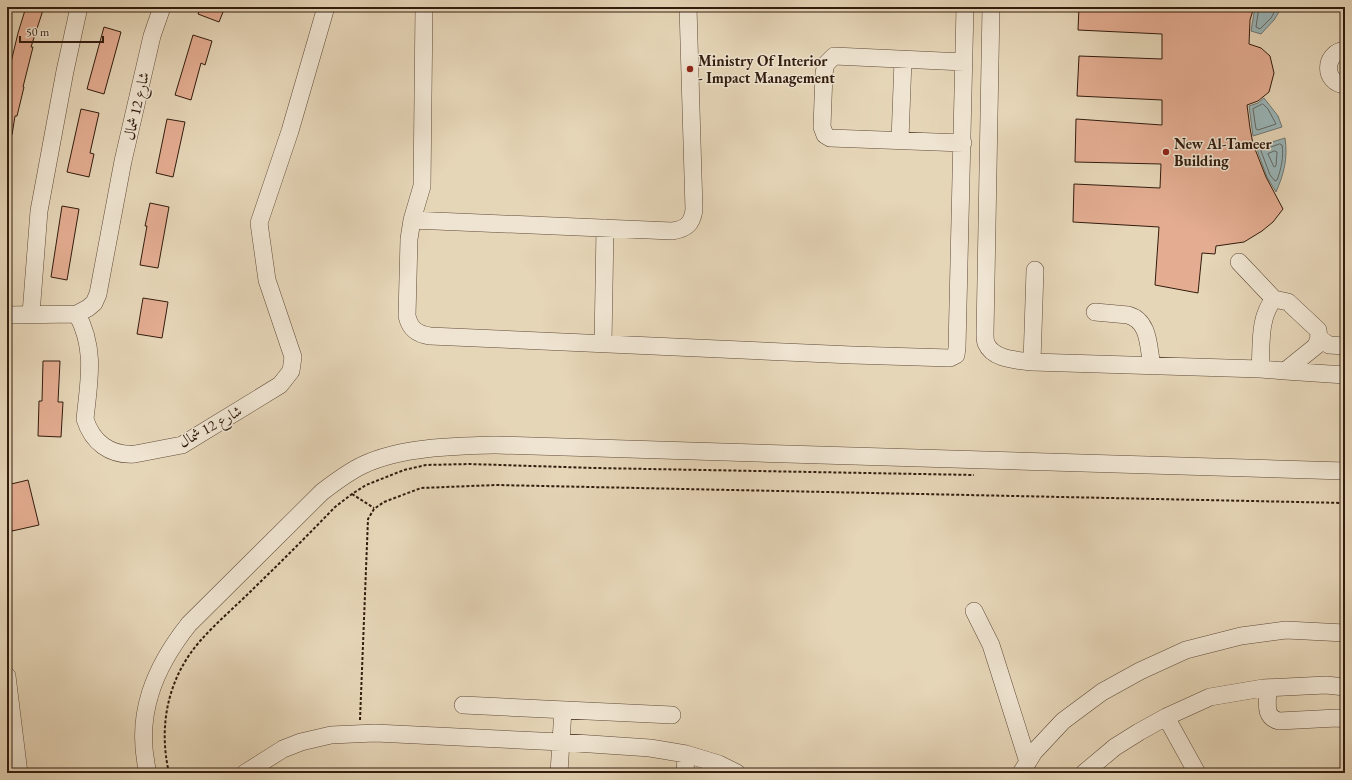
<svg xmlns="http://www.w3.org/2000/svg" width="1352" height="780" font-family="'EB Garamond',Amiri,serif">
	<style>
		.water { fill: #9ab6b9; stroke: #707875 }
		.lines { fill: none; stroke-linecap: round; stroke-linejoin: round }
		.shore { stroke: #666964; stroke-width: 1 }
		.building { fill: #e4ad92; stroke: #321c0e }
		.minor-casing { stroke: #5f4a38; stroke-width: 18 }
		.path { stroke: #321c0e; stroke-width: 2; stroke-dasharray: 3 2; stroke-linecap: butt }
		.minor { stroke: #efe4d1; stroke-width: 17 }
		.poi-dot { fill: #8f2418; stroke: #efe4d1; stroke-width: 1.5 }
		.labels { text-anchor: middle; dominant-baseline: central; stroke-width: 3; stroke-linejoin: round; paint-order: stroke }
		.poi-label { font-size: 15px; font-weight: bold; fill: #321c0e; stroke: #efe4d1; text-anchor: start }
		.street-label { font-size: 15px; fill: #321c0e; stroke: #efe4d1 }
	</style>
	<rect width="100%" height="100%" fill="#e6d6b8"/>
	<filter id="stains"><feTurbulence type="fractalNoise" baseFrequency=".005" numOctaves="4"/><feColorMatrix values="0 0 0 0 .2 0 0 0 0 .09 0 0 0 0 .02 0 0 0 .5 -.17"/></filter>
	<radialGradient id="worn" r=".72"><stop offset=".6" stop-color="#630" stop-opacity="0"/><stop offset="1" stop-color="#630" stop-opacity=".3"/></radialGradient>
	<path class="water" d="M1255,7h27l-8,13 -13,14 -10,-3z
		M1264,98l14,18 4,11 -29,9 -4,-30 9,-3z
		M1285,138c3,20 -1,36 -9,54l-9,-15 -11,-30z"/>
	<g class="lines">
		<path class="shore" d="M1259,7l-3,20 4,2 11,-11 6,-11
			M1263,104l5,5 8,15 -18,6 -2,-1 -3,-20z
			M1280,144l2,1c2,11 -1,25 -5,35l-2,1 -5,-6 -9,-24z
			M1275,151l2,1 -1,14 -2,1 -6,-13z"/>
	</g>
	<path class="building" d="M26,7h18l-13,40h2l-10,40h1l-7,29h-2l-3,19 -5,-1v-55l11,-46z
		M201,7h24l-6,15 -21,-8z
		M1079,7h175l-4,13 -1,24 12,4 9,8 4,17 -5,19 -11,9 -11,4 3,23 3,16 13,33 17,32 -10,13 -11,9 -18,11 -28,4 -1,8 -13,-1 -4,40 -43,-8 4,-58 -86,-5 1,-38 86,4 1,-24 -86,-2 1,-43 86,6v-25l-85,-4 2,-40 83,3v-25l-84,-4z
		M104,27l17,5 -17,62 -17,-5z
		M193,35l19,6 -7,24 -4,-2 -10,37 -16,-5z
		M81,109l18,4 -9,40 4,1 -5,23 -22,-5z
		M167,119l18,3 -12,55 -17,-4z
		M150,203l19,4 -11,61 -18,-3 7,-39h-2z
		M62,206l17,3 -12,71 -16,-3z
		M143,298l25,4 -6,36 -25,-4z
		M43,361h17l-2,41h5l-2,35 -23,-1 1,-35h3z
		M28,480l11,45 -27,6 -5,-20v-26z"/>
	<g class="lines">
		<defs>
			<path id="minor" d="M424,7l-2,179 -10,34 -3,19 -2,77c3,13 10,18 23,20l422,19 98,3 6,-3 1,-7 8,-341
				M991,7l-6,327c0,3 0,6 1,9 7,17 31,17 46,19l228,7
				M1345,50c-22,3 -22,33 0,35
				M900,140l3,-80
				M963,143l-133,-5 -5,-3 -3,-8 2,-54 2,-9 8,-8 130,6
				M412,220l260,11c14,-2 20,-7 22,-21l-6,-203
				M1239,262l35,37 14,3 30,28 1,8 -3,8 -31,25 -25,-2c2,-23 -2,-51 14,-70
				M1095,312l33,3c22,6 20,32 24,51
				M31,314l8,-103 26,-140 14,-64
				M77,314c19,35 12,67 8,105 7,23 25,37 50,35l47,-9 98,-60 11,-14 2,-14 -26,-77 -8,-57 31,-92 36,-124
				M7,315l70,-1 11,-6 6,-5 4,-9 25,-133 29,-125 10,-29
				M1319,338l10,7 16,1
				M603,344l2,-116
				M1032,362l3,-92
				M1285,371l60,4
				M974,611l17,34 37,117
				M7,676l12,97
				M1268,688c0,14 -5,29 11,33l58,-3 8,1
				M463,705l209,10
				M1166,717l31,56
				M148,773c-14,-57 6,-105 41,-149l133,-132c13,-10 26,-20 41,-27 38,-18 92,-19 133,-20l849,26
				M245,773l38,-24 18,-7 30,-7 44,-2 186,9 89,6 36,6 33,10 18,9
				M559,773l4,-63
				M685,773l1,-19
				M1021,773l13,-21 29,-31 39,-29 38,-21 46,-21 55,-14 45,-6 59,3
				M1084,773l31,-26 24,-15 27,-15 44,-20 53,-9 63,-3 19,2"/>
		</defs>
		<use href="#minor" class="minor-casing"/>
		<path class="path" d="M352,494l22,14
			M360,720l8,-201 6,-10 10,-7 37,-14 75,-3 849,18
			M169,773c-11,-48 -1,-96 32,-133 15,-17 36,-35 52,-51 28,-27 55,-54 82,-82l17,-13 14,-9 38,-15 22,-5 43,-1 126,4 379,7"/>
		<use href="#minor" class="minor"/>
	</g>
	<g class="poi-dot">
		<circle cx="690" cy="69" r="4"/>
		<circle cx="1166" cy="152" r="4"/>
	</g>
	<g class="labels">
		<g class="poi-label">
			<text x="698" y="60">Ministry Of Interior<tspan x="698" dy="17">- Impact Management</tspan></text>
			<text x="1174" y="143">New Al-Tameer<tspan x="1174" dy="17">Building</tspan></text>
		</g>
		<g class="street-label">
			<text transform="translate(136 106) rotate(-77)">شارع 12 شمال</text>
			<text transform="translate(210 426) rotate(-29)">شارع 12 شمال</text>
		</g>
	</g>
	<rect width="1352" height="780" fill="none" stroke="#e6d6b8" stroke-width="24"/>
	<rect x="8" y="8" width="1336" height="764" fill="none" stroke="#321c0e" stroke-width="2"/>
	<rect x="12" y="12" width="1328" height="756" fill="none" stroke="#321c0e"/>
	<path d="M20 36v6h83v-6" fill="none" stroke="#321c0e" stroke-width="2"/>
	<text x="26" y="36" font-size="12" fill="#321c0e" stroke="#efe4d1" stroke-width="3" paint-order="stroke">50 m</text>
	<rect width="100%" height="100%" filter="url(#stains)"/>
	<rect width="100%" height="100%" fill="url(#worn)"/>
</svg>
